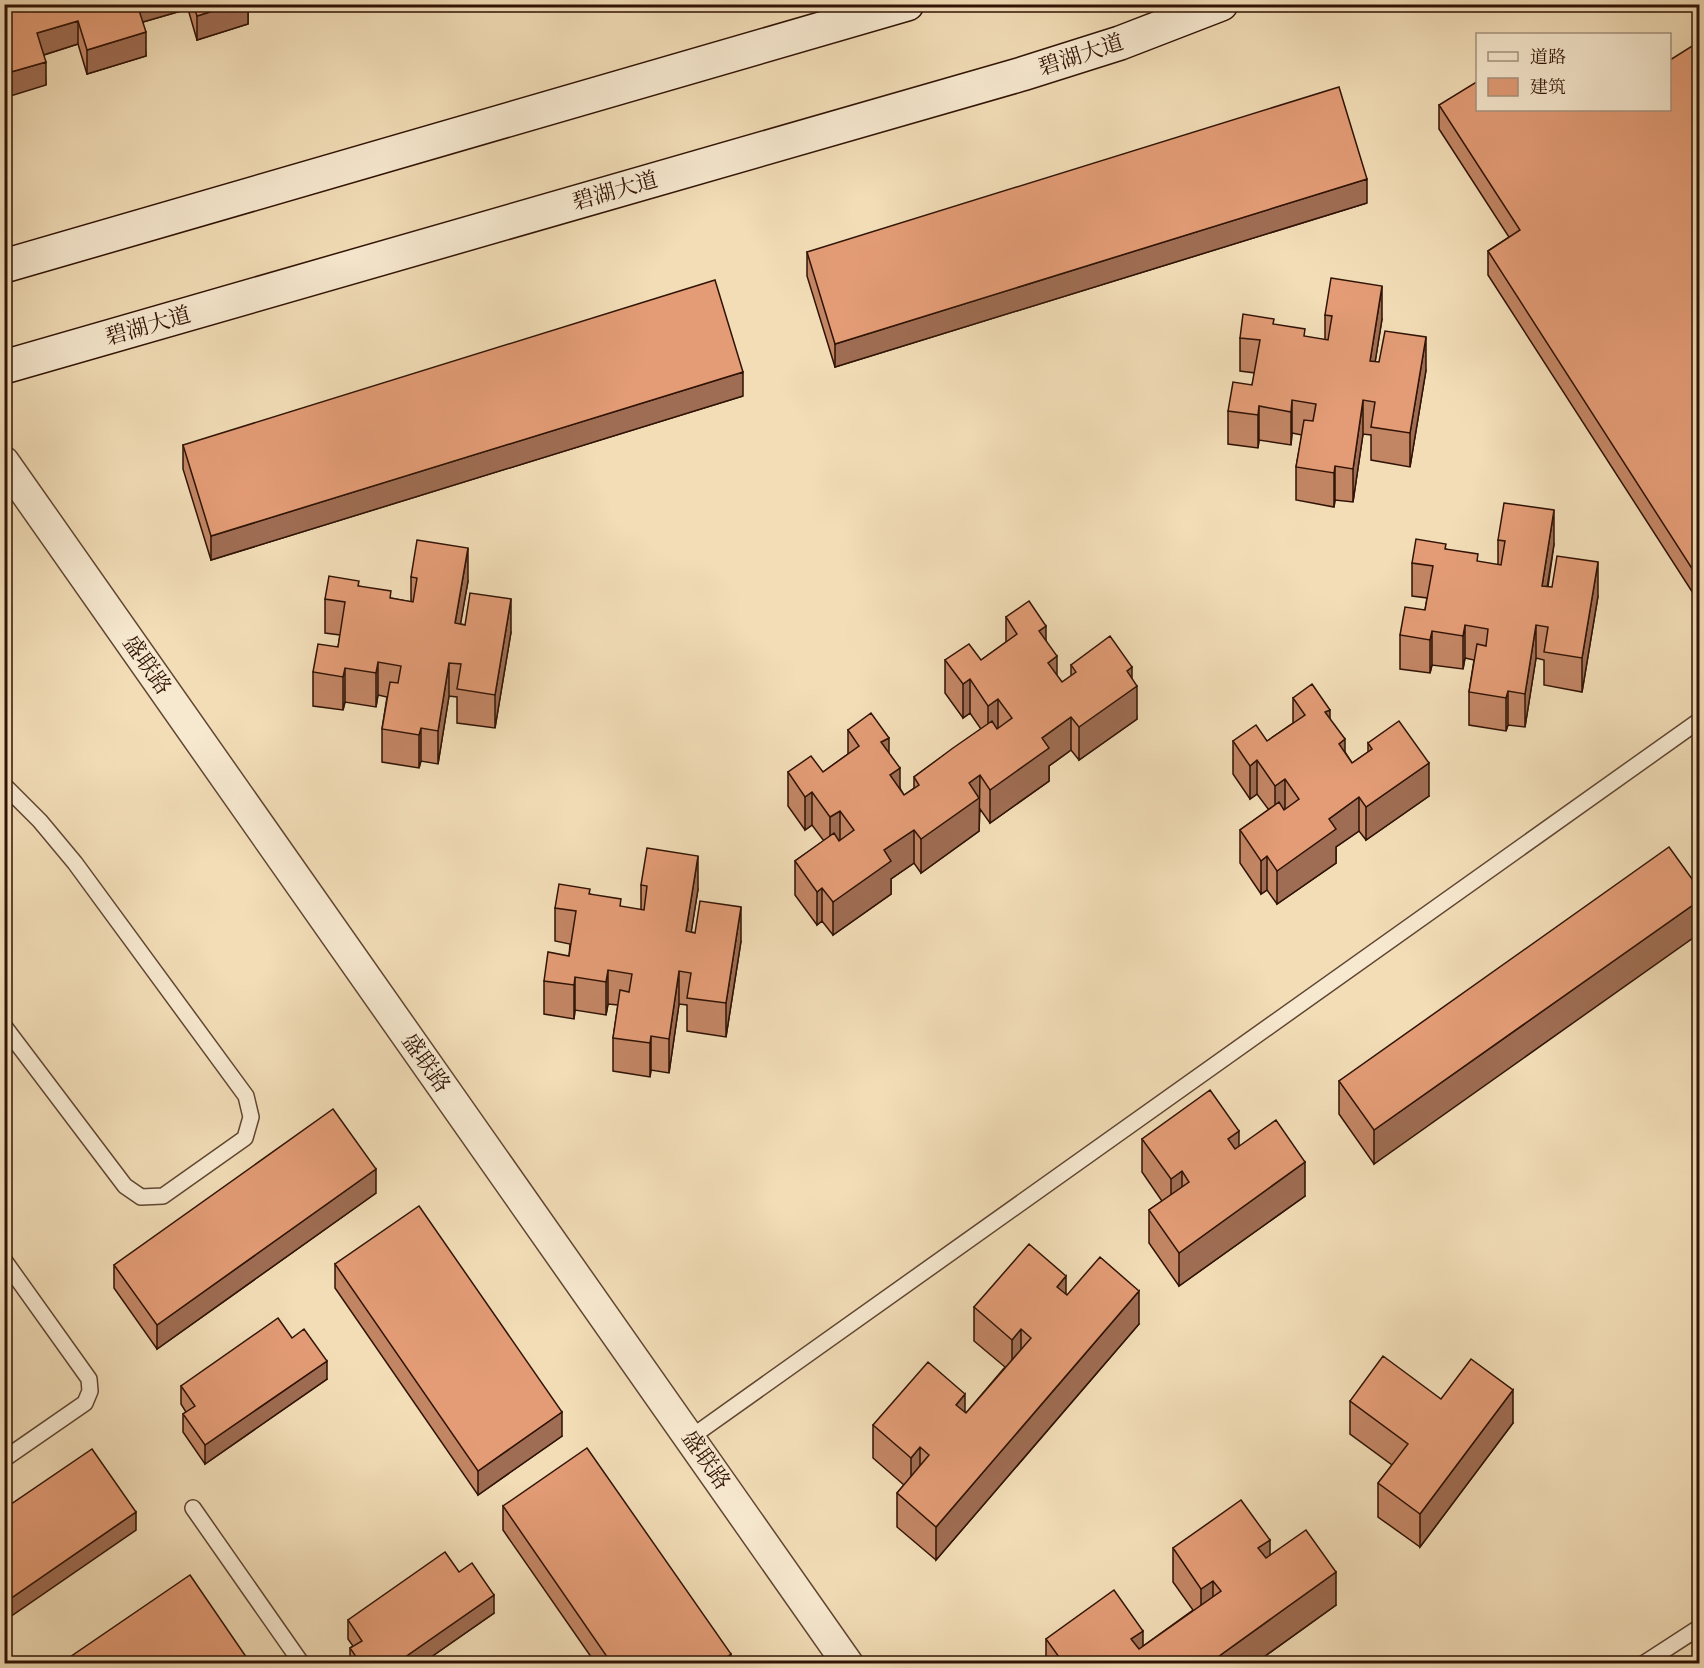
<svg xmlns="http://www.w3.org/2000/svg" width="1704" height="1668" font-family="Alegreya,'Noto Serif SC',serif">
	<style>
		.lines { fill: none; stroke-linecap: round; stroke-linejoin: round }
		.lane-casing { stroke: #604632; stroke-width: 18 }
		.street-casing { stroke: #604632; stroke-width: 33 }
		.secondary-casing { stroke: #301305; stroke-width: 36 }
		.lane { stroke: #f7e9d0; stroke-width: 15 }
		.street { stroke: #f7e9d0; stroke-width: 30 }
		.secondary { stroke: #f7e9d0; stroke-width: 33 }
		.wall { fill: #c38665; stroke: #301305; stroke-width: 1.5 }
		.shaded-wall { fill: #9f6d53; stroke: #301305; stroke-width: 1.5 }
		.building { fill: #e39c76; stroke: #301305; stroke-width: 1.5 }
		.labels { text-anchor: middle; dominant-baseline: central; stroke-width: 4.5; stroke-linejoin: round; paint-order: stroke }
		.street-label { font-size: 22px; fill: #301305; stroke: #f7e9d0 }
	</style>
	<rect width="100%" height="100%" fill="#f2ddb7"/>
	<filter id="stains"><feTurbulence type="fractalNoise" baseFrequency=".00333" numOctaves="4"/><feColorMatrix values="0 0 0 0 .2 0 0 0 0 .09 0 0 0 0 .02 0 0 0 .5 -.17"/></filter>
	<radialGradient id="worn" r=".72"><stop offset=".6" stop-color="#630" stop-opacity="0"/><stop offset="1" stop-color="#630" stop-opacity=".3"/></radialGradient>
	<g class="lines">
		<defs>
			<path id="lane" d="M4,785l36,36 35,42 171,233 5,21 -6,21 -82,58 -22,1 -16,-11 -121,-160
				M4,1260l85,119 1,12 -5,12 -81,56
				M690,1438l1010,-718
				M193,1508l109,156
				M1643,1664l57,-37"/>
			<path id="street" d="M4,462l844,1202"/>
			<path id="secondary" d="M4,266l903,-262
				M4,367l1018,-293 98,-31 101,-39"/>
		</defs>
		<use href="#lane" class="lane-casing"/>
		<use href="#street" class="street-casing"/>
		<use href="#secondary" class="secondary-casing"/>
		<use href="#lane" class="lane"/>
		<use href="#street" class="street"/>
		<use href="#secondary" class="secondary"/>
	</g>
	<path class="wall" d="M4,4h244v20l-51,16 -9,-31 -45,13 3,34 -59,18 -9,-30 -34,11 2,30z
		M1700,41v563l-212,-329v-24l21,-14 -70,-108v-24l231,5z
		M1367,203l-532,164 -28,-91v-24z
		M1325,315l57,4 -7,43 51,8 -16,97 -39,-7v-25l-8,-1 -10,68 -18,-2 -1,7 -38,-7v-33l6,-32 -10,-2 -1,12 -32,-5 -1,8 -30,-4v-33l24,-26 3,-12 -15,-2v-33l65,-1 20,3z
		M743,396l-532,164 -28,-91v-24z
		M1498,540l56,4 -6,43 50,9 -16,96 -38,-7v-25l-8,-2 -11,69 -17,-2 -2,6 -37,-6v-33l5,-32 -9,-2 -2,11 -31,-4 -2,8 -30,-4v-34l25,-25 2,-12 -15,-2v-33l34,-14 32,13 20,3z
		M411,577l57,4 -8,43 51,8 -16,96 -38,-5v-26l-8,-1 -11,68 -17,-3 -2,7 -37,-6v-33l5,-32 -9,-2 -2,12 -31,-5 -2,8 -30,-4v-34l25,-25 2,-12 -15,-2v-34l34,-13 32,12 20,4z
		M1006,617l40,23 11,36 5,6 9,-6v-11l61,14 5,40 -58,41 -8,-10 -22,16v15l-59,42 -10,-14 -1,22 -58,42 -7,-10 -23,16v15l-58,41 -11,-14 -5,4 -22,-30v-34l29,-20 -12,-16 -7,5 -17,-24v-34h35l25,-18v-24l41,23 11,35 4,7 10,-7v-11l67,-48 -11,-16 -7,5 -18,-25v-33h36l25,-18z
		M1293,698l37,21 15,33 7,11 16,-11v-9l61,53 -63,44 -7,-9 -23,16v16l-59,41 -10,-14 -6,4 -21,-31v-33l29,-20 -12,-16 -7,5 -17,-25v-33h34l26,-18z
		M641,885l57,4 -7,43 50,9 -15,96 -39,-6v-26l-8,-1 -10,69 -18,-3 -1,7 -37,-6v-33l5,-33 -10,-1 -2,11 -31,-5 -1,9 -30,-5v-33l25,-25 1,-12 -15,-3v-33l35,-14 31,13 20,3z
		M1700,890l-326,274 -35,-50v-33z
		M1142,1139l97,7 66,50 -126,90 -30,-43v-33l13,-9 -20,-29z
		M376,1193l-219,156 -43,-61v-23z
		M335,1264l227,172 -84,59 -143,-207z
		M1066,1295l73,29 -203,236 -39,-33v-34l7,-8 -31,-27v-33l93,-12 39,-46 -31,-26v-34z
		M292,1338l35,41 -122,85 -22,-32v-18l3,-2 -5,-8v-18z
		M1441,1399l72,24 -93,124 -42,-30v-34l14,-18 -42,-31v-33z
		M503,1506l228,158h-135l-93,-134z
		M1173,1548l97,8 66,49 -82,59h-208v-25l97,7 50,-36 -20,-28z
		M459,1572l35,41 -73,51h-71v-16l3,-2 -5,-7v-19z"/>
	<path class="shaded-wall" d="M136,4h52v5l-52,15z
		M235,4h13v20l-51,16v-24z
		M78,21v23l-41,13v-24z
		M146,32v24l-59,18v-24z
		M46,62v23l-42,13v-24z
		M1367,179v24l-532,164v-23z
		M1382,286v33l-12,75v-33z
		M1426,337v33l-16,97v-34z
		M743,372v24l-532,164v-24z
		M1292,400v33l-1,12v-33z
		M1363,400v34l-10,68v-33z
		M1259,406v34l-1,8v-33z
		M1335,466v34l-1,7v-34z
		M1554,510v34l-12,75v-33z
		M468,548v33l-13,75v-33z
		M1598,562v34l-16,96v-34z
		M511,599v33l-16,96v-33z
		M1465,625v33l-2,11v-33z
		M1536,625v33l-11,69v-33z
		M1046,626v33l-7,-28z
		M1432,631v34l-2,8v-33z
		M1057,656v33l-9,-26z
		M378,662v33l-2,12v-34z
		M449,663v33l-11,68v-33z
		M1132,667v22l5,-3v33l-58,41v-33l48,-56z
		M345,668v34l-2,8v-33z
		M970,679v34l-7,5v-34z
		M1508,691v34l-2,6v-33z
		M998,699v33l-10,7v-33z
		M1330,710v33l-5,-31z
		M1071,717v33l-22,16v15l-59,42v-33l52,-52z
		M421,728v33l-2,7v-33z
		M889,738v33l-8,-29z
		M1345,739v33l-6,-28z
		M1257,760v34l-7,5v-33z
		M1429,763v33l-63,44v-33z
		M900,768v34l-10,-27z
		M980,775l-1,56 -58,42v-34l48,-56z
		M1285,779v34l-10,6v-33z
		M812,792v33l-7,5v-33z
		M1359,797v34l-23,16v16l-59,41v-33l52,-52z
		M840,811v33l-10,7v-34z
		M914,830v33l-23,16v15l-58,41v-33l51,-52z
		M698,856v33l-12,76v-34z
		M1267,856v34l-6,4v-33z
		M822,888v33l-5,4v-33z
		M1700,900v33l-326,231v-34z
		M741,907v34l-15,96v-34z
		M608,970v34l-2,11v-33z
		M679,971v33l-10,69v-34z
		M575,977v33l-1,9v-34z
		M651,1036v34l-1,7v-34z
		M1239,1131v33l-11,-25z
		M1305,1162v34l-126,90v-33z
		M376,1169v24l-219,156v-24z
		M1182,1171v33l-11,8v-33z
		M1066,1276v33l-9,-22z
		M1139,1291v33l-203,236v-33z
		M1021,1329v33l-9,11v-33z
		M327,1361v18l-122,85v-19z
		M1513,1390v33l-93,124v-33z
		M965,1394v34l-9,-23z
		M562,1412v24l-84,59v-24z
		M920,1447v33l-9,11v-33z
		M136,1512v18l-132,91v-18z
		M1270,1540v34l-12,-26z
		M1336,1572v33l-82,59h-46z
		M1213,1581v33l-12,8v-33z
		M494,1595v18l-73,51h-26z
		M1143,1631v33l-12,-25z
		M731,1654v10h-13z"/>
	<path class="building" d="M4,4h133l9,28 -59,18 -9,-29 -41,12 9,29 -42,12z
		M193,4h42l-38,12z
		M1700,41v540l-212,-330 32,-21 -81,-125 39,-24v29h192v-50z
		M1339,87l28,92 -532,165 -28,-92z
		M1331,278l51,8 -12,75 9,1 6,-31 41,6 -16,96 -39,-6 4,-25 -12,-2 -10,69 -18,-3 -1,7 -38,-6 8,-47 9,1 3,-17 -24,-4 -1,12 -32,-6 -1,9 -30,-4 5,-29 19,3 8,-45 -20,-2 3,-24 31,5 -1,5 32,5 -1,7 24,4 4,-24 -7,-1z
		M715,280l28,92 -532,164 -28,-91z
		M1504,503l50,7 -12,76 10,1 5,-31 41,6 -16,96 -38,-6 4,-25 -12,-2 -11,69 -17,-3 -2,7 -37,-6 8,-48 9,2 2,-17 -23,-4 -2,11 -31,-5 -2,9 -30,-5 5,-28 20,3 8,-44 -21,-3 4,-24 30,5 -1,5 33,5 -1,7 24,4 4,-24 -7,-1z
		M417,540l51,8 -13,75 10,2 5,-32 41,6 -16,96 -38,-6 4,-25 -12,-1 -11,68 -17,-3 -2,7 -37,-6 8,-47 8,1 3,-17 -23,-4 -2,11 -31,-5 -2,9 -30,-5 5,-28 20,3 7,-45 -20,-3 4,-23 30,5 -1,5 33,5 -1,7 23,4 4,-24 -6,-1z
		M1029,601l17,25 -7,5 18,25 -9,7 14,19 14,-10 -5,-7 39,-29 22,31 -5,4 10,15 -58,41 -8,-10 -29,21 7,10 -59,42 -10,-15 -11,8 10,15 -58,41 -7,-9 -30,20 7,11 -58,41 -11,-14 -5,4 -22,-31 39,-28 5,8 15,-11 -14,-19 -10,6 -18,-25 -7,5 -17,-25 23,-16 12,16 36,-26 -11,-16 23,-17 18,25 -8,4 19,26 -10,7 14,20 15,-10 -5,-8 39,-29 39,-27 5,8 15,-11 -14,-19 -10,7 -18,-27 -7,5 -18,-24 24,-16 12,16 36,-26 -11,-17z
		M1312,684l18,26 -5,2 20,27 -6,5 13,19 20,-14 -4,-6 31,-22 30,42 -63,44 -7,-10 -30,22 7,10 -59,42 -10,-15 -6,5 -21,-31 39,-28 5,8 15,-11 -14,-20 -10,7 -18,-26 -7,6 -17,-25 23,-16 11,16 38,-26 -12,-17z
		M1669,847l31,43v10l-326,230 -35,-49z
		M647,848l51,8 -12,75 9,2 5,-32 41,6 -15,96 -39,-5 4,-25 -12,-2 -10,68 -18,-3 -1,7 -37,-5 7,-48 9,2 3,-18 -24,-4 -2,12 -31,-5 -1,8 -30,-4 4,-29 21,4 7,-45 -21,-3 4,-24 31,5 -1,5 32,5 -1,7 24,4 3,-24 -6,-1z
		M1210,1090l29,41 -11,8 7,10 41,-29 29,42 -126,91 -30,-43 40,-28 -7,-11 -11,8 -29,-40z
		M333,1109l43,60 -219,156 -43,-60z
		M419,1206l143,206 -84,59 -143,-207z
		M1029,1244l37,32 -9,11 10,8 33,-38 39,34 -203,236 -39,-34 32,-38 -9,-8 -9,11 -38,-33 55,-63 37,32 -9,11 10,8 65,-75 -10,-9 -9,11 -38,-33z
		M278,1318l14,20 12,-9 23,32 -122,84 -22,-31 12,-8 -14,-20z
		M1383,1356l58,43 30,-40 42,31 -93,124 -42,-31 30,-39 -58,-43z
		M587,1448l144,206 -13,10h-106l-109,-158z
		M92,1449l44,63 -132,91v-94z
		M1241,1500l29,40 -12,8 8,10 40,-28 30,42 -128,92h-144l-18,-25 68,-49 29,41 -12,8 8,10 82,-58 -8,-10 -12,8 -28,-41z
		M445,1552l14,20 13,-9 22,32 -99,69h-34l-11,-16 12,-7 -14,-21z
		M190,1575l61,89h-177l-4,-7z"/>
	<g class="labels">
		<g class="street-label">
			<text transform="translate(1081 55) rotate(-18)">碧湖大道</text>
			<text transform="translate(615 191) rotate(-16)">碧湖大道</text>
			<text transform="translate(148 326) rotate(-16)">碧湖大道</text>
			<text transform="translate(147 665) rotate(55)">盛联路</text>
			<text transform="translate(426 1063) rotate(55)">盛联路</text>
			<text transform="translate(706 1460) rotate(55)">盛联路</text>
		</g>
	</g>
	<rect width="1704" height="1668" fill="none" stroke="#f2ddb7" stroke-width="24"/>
	<rect x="6" y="6" width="1692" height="1656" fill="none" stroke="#301305" stroke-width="3"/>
	<rect x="12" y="12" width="1680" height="1644" fill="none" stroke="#301305" stroke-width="1.5"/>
	<rect x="1476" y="33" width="195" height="78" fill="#f7e9d0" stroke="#a7937f" stroke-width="1.5"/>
	<rect x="1488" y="52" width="30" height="9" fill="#f7e9d0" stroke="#a7937f" stroke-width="1.5"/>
	<text x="1530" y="63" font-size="18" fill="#301305">道路</text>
	<rect x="1488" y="78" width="30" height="18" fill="#e39c76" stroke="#a7937f" stroke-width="1.5"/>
	<text x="1530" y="93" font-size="18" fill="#301305">建筑</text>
	<rect width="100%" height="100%" filter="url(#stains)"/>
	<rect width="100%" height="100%" fill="url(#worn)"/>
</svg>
